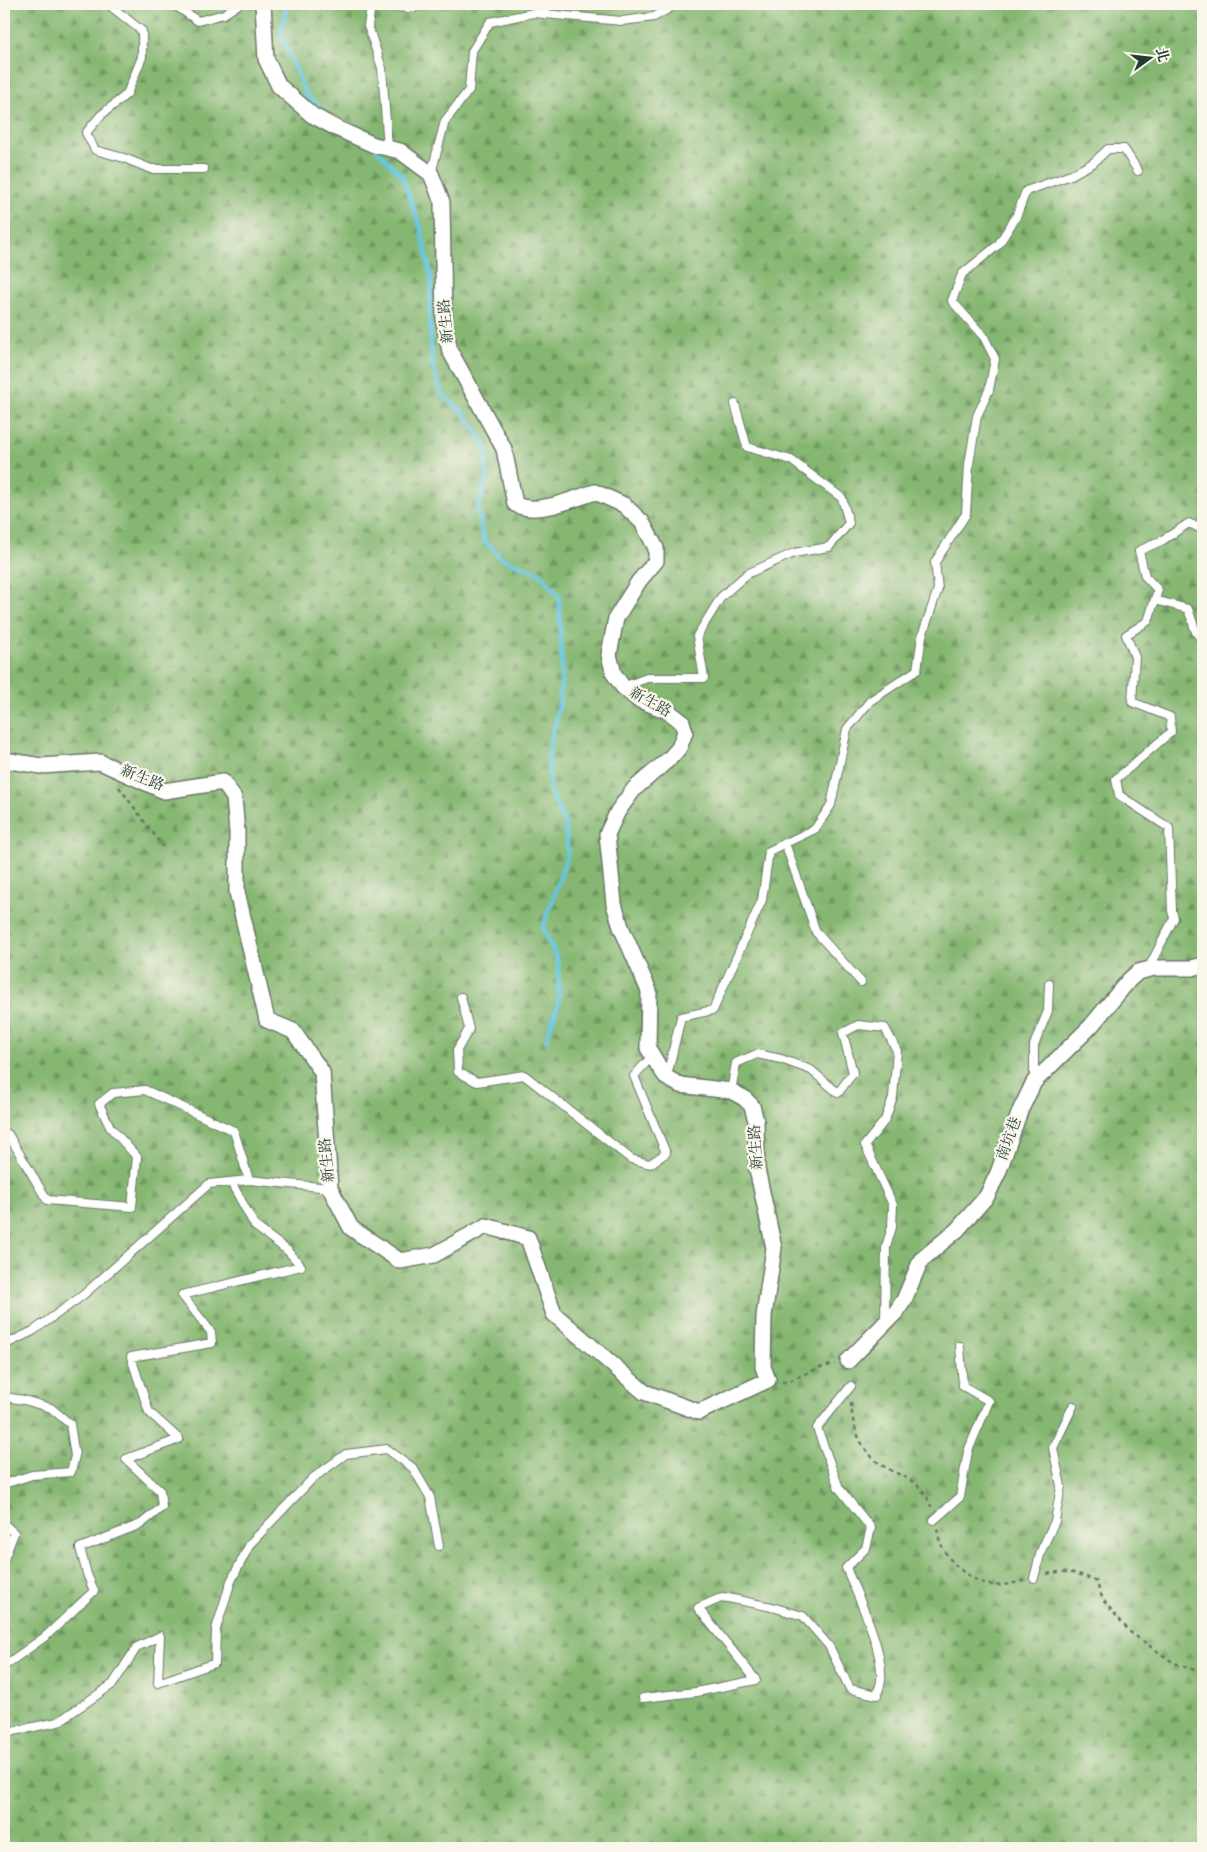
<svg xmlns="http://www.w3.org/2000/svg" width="1207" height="1852" font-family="'Sorts Mill Goudy','Noto Serif TC',serif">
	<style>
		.forest { fill: url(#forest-firs); stroke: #527a53 }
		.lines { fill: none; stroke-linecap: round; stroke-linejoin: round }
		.stream { stroke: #63c6e1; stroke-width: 4.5 }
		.lane-casing { stroke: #6a7768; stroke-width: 10 }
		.street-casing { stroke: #6a7768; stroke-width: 18 }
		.path { stroke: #6a7768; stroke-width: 2.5; stroke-dasharray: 4 4; stroke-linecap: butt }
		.lane { stroke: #fff; stroke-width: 8 }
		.street { stroke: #fff; stroke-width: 15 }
		.labels { text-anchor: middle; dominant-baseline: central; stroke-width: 4.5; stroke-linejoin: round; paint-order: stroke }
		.street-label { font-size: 15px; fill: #1f3d34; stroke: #fbf7ec }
	</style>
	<defs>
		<pattern id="forest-firs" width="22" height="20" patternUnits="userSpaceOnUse" patternTransform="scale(1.25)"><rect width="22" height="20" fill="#86b772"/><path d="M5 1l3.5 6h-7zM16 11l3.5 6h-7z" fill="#6d965e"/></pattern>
	</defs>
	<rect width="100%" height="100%" fill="#fbf7ec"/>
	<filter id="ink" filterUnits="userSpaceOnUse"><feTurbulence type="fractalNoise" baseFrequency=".02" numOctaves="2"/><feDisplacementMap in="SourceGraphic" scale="10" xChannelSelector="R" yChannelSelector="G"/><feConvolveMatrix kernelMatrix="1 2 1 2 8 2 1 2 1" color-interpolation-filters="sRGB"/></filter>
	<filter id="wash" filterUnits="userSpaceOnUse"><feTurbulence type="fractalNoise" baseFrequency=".0096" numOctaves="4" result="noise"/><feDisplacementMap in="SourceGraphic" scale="20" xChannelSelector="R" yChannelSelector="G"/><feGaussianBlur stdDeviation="1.12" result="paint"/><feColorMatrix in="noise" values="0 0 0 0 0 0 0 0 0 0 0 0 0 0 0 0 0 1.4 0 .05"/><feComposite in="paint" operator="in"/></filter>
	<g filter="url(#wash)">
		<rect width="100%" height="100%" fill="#f4e4c9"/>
		<path class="forest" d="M4,4h1199v1844h-1199z"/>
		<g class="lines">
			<path class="stream" d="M290,4l-4,4 -5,26 25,61 23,21
				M378,151l24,25 19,53 10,49 -1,42 2,45 10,30 21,17 22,31 2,33 -9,34 6,31 19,18 37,14 19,23 3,77 -3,34 -11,47 2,36 15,35 3,28 -25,75 15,33 1,39 -13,40"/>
		</g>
	</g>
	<g filter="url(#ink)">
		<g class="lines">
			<defs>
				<path id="lane" d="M108,4l34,27v26l-15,37 -27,22 -14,17 9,17 29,8 27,11h53
					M173,4l25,17 26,-7 15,-10
					M388,148l-6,-80 -14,-42 3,-20 43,2
					M431,174l14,-53 24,-31 3,-39 18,-29 43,-9 89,8 32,-4 23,-13
					M1155,600l33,9 8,23 7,10
					M623,687l24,-9h57l-7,-42 24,-39 26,-23 47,-21 35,-6 20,-24 -7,-25 -51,-38 -44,-13 -12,-43
					M1203,703l-1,1 1,3
					M785,843l31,89 45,50
					M1148,969l26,-51 -2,-7 -3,-83 -50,-33 -3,-16 55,-47 -1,-15 -38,-15 3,-45 -9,-22 22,-14 10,-31 -13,-14 -6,-25 24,-11 26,-17 14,7
					M461,997l8,32 -12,21 1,22 19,10 47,-7 107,84 19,5 16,-11 -32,-77 18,-20
					M667,1076l14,-59 32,-7 49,-110 7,-49 46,-22 16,-24 16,-76 23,-28 47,-31 5,-34 16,-47 -3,-27 31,-48 3,-50 8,-48 12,-26 6,-31 -11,-22 -32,-36 10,-27 36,-29 18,-28 10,-26 45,-16 22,-12 15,-14h16l14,22
					M1034,1082v-37l14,-34 1,-27
					M731,1091l5,-28 21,-9 24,5 30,11 27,23 15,-20 -10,-40 15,-8 27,3 12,23 -4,46 -8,23 -20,25 28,60 -1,22 -6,20 -1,75
					M4,1134h4l39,66 85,7 5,-50 -27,-30 -11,-23 14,-11 32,-3 89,41 15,49
					M4,1345l29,-14 49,-35 127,-112 40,-4 81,8
					M4,1397l20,3 27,8 19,16 5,32 -4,16 -39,3 -28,9
					M934,1520l26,-23 8,-46 21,-50 -26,-15 -3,-40
					M4,1524l10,9 -10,26
					M1034,1578l7,-27 14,-30 6,-35 -8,-38 20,-42
					M4,1666l42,-30 48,-45 -7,-17 -7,-26 61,-24 21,-17 -2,-16 -34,-32 53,-20 -30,-27 -18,-55 81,-14 -1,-11 -29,-37 119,-29 -13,-15 -33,-25 -24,-44
					M643,1698l53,-6 60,-12 -58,-72 25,-11 49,10 31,9 26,30 21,43 27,6c1,-5 4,-10 4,-15 3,-30 -23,-84 -35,-112l20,-20 5,-20 -32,-40 -22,-60 34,-42
					M4,1733l54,-11 55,-38 24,-37 23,-11 -2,47 57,-20 1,-34 15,-48 19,-37 63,-66 33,-24 41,-5 26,19 17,29 9,49"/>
				<path id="street" d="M4,760l37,6 59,-4 64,29 59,-9 11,16 3,34v60l30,128 26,11 29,41 8,116 21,40 49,33 34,-6 52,-29 42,12 26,76 90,78 55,20 69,-32 -5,-13 1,-51 10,-68 -17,-79 -1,-48 -4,-15 -8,-8 -13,-7 -51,-6 -13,-7 -9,-13 -10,-17 1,-57 -28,-64 -7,-23 -7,-70 11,-23 16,-22 36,-31 9,-10 6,-16 -3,-10 -14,-11 -31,-12 -14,-12 -9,-13 -5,-19 7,-37 23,-37 17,-20v-13l-14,-26 -18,-17 -29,-13c-22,7 -59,24 -80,12l-11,-55 -54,-98 -6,-29 -2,-120 -11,-28 -31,-23 -26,-6 -38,-17 -24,-13 -33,-29 -13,-27 -3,-55
					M848,1361l48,-49 8,-12 17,-40 36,-30 30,-34 11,-23 22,-62 14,-29 57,-56 38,-46 9,-8 16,-4h38l11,-3"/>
			</defs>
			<use href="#lane" class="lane-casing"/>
			<use href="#street" class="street-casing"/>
			<path class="path" d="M119,787l44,60
				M782,1382h5l31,-14 17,-4
				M851,1403c1,20 7,41 23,56 21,19 47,16 57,48
				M937,1529c1,5 2,11 4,15 8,20 32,39 53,41 10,1 21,-2 31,-5
				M1047,1574c20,-5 30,-1 49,7l7,19 27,32 44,31 29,10"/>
			<use href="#lane" class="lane"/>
			<use href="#street" class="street"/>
		</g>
	</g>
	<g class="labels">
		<g class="street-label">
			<text transform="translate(447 321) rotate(-95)">新生路</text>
			<text transform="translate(650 703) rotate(29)">新生路</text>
			<text transform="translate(142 779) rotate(22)">新生路</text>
			<text transform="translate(1010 1139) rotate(-70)">南坑巷</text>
			<text transform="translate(757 1147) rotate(-94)">新生路</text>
			<text transform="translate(328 1160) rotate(-95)">新生路</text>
		</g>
	</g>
	<rect width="1207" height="1852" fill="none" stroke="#fbf7ec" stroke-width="20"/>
	<g transform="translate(1150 58) rotate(75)" stroke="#fbf7ec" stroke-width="4" paint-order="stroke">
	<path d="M0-4L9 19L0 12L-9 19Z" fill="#1f3d34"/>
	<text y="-8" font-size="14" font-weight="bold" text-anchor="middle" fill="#1f3d34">北</text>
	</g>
</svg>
